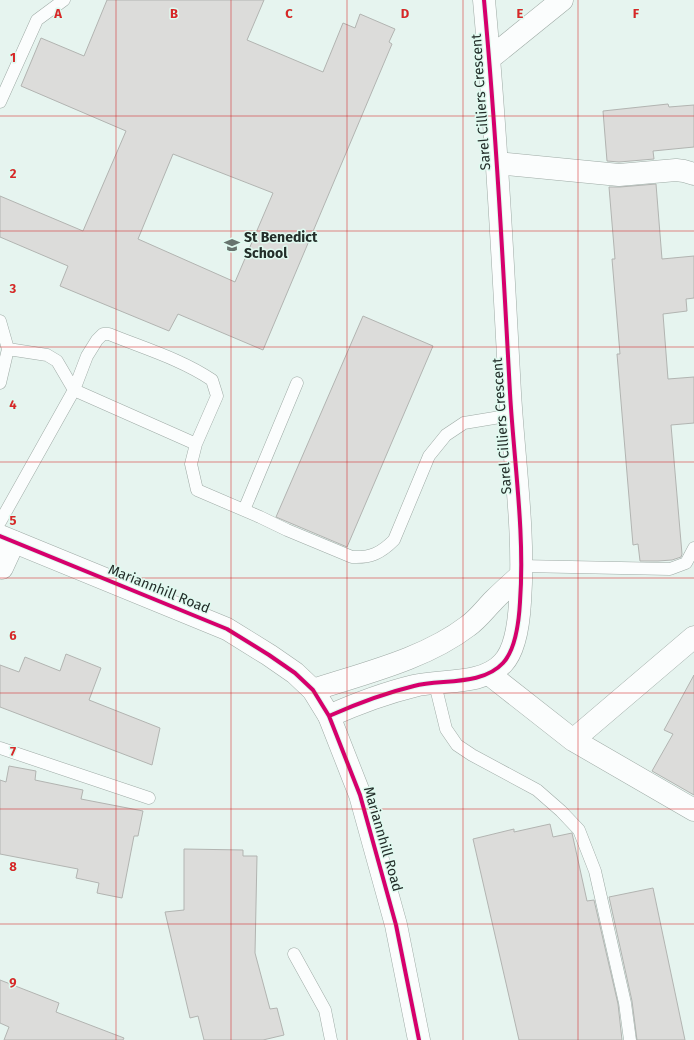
<svg xmlns="http://www.w3.org/2000/svg" width="694" height="1040" font-family="'Fira Sans',sans-serif">
	<style>
		.building { fill: #dcdcda; stroke: #b2b4b1; fill-rule: evenodd }
		.lines { fill: none; stroke-linecap: round; stroke-linejoin: round }
		.lane-casing { stroke: #9eaaa5; stroke-width: 13 }
		.street-casing { stroke: #9eaaa5; stroke-width: 23 }
		.secondary-casing { stroke: #9eaaa5; stroke-width: 23 }
		.lane { stroke: #fbfdfd; stroke-width: 12 }
		.street { stroke: #fbfdfd; stroke-width: 22 }
		.secondary { stroke: #fbfdfd; stroke-width: 22 }
		.cycleway-casing { stroke: #e0faf0; stroke-width: 6 }
		.cycleway { stroke: #d6006c; stroke-width: 4 }
		.grid { fill: none; stroke: #d62828; stroke-width: 1; stroke-opacity: 0.55 }
		.labels { text-anchor: middle; dominant-baseline: central; stroke-width: 3; stroke-linejoin: round; paint-order: stroke }
		.street-label { font-size: 14px; fill: #232d29; stroke: #e0faf0 }
		.poi-label { font-size: 14px; font-weight: bold; fill: #232d29; stroke: #e0faf0; text-anchor: start }
		.grid-label { font-size: 13px; text-anchor: middle; font-weight: bold; fill: #d62828; stroke: #e0faf0; stroke-width: 3; stroke-linejoin: round; paint-order: stroke }
	</style>
	<rect width="100%" height="100%" fill="#e6f4ef"/>
	<path class="building" d="M107,0h157l-17,40 76,32 20,-49 12,5 5,-14 35,15 -6,13 3,2 -129,306 -85,-36 -9,17 -109,-45 8,-20 -68,-29v-41l83,35 43,-100 -105,-45 20,-48 43,18zM173,154l100,39 -38,89 -97,-43z
		M668,104l1,3 25,-2v42l-41,4 1,8 -35,3 -12,-1 -4,-50z
		M656,184l6,75 32,-3v42l-8,1 1,12 -24,3 5,65 26,-2v46l-23,2 11,129 -1,3 -9,3 -14,1h-18l-2,-17 -5,1 -16,-191h3l-8,-95h3l-6,-72h11z
		M363,316l70,30 -86,201 -71,-30z
		M66,654l35,14 -12,32 71,28 -8,37 -152,-58v-42l19,7 6,-15 35,14z
		M694,675v120l-42,-24 21,-37 -9,-4z
		M9,766l27,5 -1,9 48,10 -2,9 62,12 -5,25h-4l-12,62 -25,-5 2,-10 -23,-5 2,-9 -78,-15v-74l6,2z
		M550,824l3,13 19,-4 15,68 7,-1 24,104 4,36h-103l-46,-201 41,-10v3z
		M184,849l59,1v6h14l-2,97 15,56 7,-1 7,27 -21,5h-59l-6,-24 -8,2 -25,-106 19,-2z
		M653,888l32,152h-48l-5,-39 -23,-104z
		M0,980l59,23 -3,9 68,26 -1,2h-119l5,-13 -9,-4z"/>
	<g class="lines">
		<defs>
			<path id="lane" d="M0,102l37,-82 27,-20
				M0,321l8,28 -8,34
				M8,349l39,6 10,6 17,29 122,54
				M244,510l53,-127
				M0,522l74,-132 13,-34 10,-16 6,-6h6c34,14 72,25 103,46l5,16 -21,48 -5,20 6,26 63,27 27,13 65,27c19,1 29,-4 42,-17l35,-84 17,-21 18,-12 48,-8
				M521,566l149,3 16,-6 8,-15
				M435,684l11,45 11,16 15,10 65,35 24,21 18,19 16,41 30,132 5,37
				M0,748l149,50
				M294,954l31,56 6,30"/>
			<path id="street" d="M489,59l73,-59
				M497,163l122,12 57,-5 8,1 10,3
				M2,568l12,-26
				M489,674l84,66 121,70
				M313,690c52,-17 112,-31 155,-64 10,-7 18,-18 26,-26 9,-9 18,-17 27,-25
				M329,716c27,-12 56,-23 85,-30 27,-7 68,0 89,-23 13,-14 16,-43 17,-61 5,-69 -6,-140 -10,-209 -7,-131 -14,-262 -26,-393
				M573,740l121,-103"/>
			<path id="secondary" d="M0,536l227,93 42,26 26,18 18,17 16,26 31,79 36,130 23,115"/>
		</defs>
		<use href="#lane" class="lane-casing"/>
		<use href="#street" class="street-casing"/>
		<use href="#secondary" class="secondary-casing"/>
		<use href="#lane" class="lane"/>
		<use href="#street" class="street"/>
		<use href="#secondary" class="secondary"/>
		<defs>
			<path id="cycleway" d="M0,536l227,93 42,26 26,18 18,17 16,26 31,79 36,130 23,115
				M329,716c27,-12 56,-23 85,-30 27,-7 68,0 89,-23 13,-14 16,-43 17,-61 5,-69 -6,-140 -10,-209 -7,-131 -14,-262 -26,-393"/>
		</defs>
		<use href="#cycleway" class="cycleway-casing"/>
		<use href="#cycleway" class="cycleway"/>
	</g>
	<path class="grid" d="M116,0v1040M231,0v1040M347,0v1040M463,0v1040M578,0v1040M0,116h694M0,231h694M0,347h694M0,462h694M0,578h694M0,693h694M0,809h694M0,924h694"/>
	<defs>
		<symbol id="school-bare" viewBox="-9 -9 18 18"><path d="M0-5L7-2L0 1L-7-2ZM-4 1L0 2.5L4 1V4Q0 6-4 4Z" fill="#67736e" stroke="#e0faf0" stroke-width="2.5" paint-order="stroke"/></symbol>
	</defs>
	<g fill-rule="evenodd">
		<use href="#school-bare" x="221" y="234" width="22" height="22"/>
	</g>
	<g class="labels">
		<g class="street-label">
			<text transform="translate(481 102) rotate(-94)">Sarel Cilliers Crescent</text>
			<text transform="translate(502 426) rotate(-94)">Sarel Cilliers Crescent</text>
			<text transform="translate(159 589) rotate(22)">Mariannhill Road</text>
			<text transform="translate(383 839) rotate(74)">Mariannhill Road</text>
		</g>
		<g class="poi-label">
			<text x="244" y="237">St Benedict<tspan x="244" dy="16">School</tspan></text>
		</g>
	</g>
	<g class="grid-label">
		<text x="58" y="18">A</text>
		<text x="174" y="18">B</text>
		<text x="289" y="18">C</text>
		<text x="405" y="18">D</text>
		<text x="520" y="18">E</text>
		<text x="636" y="18">F</text>
		<text x="13" y="62">1</text>
		<text x="13" y="178">2</text>
		<text x="13" y="293">3</text>
		<text x="13" y="409">4</text>
		<text x="13" y="525">5</text>
		<text x="13" y="640">6</text>
		<text x="13" y="756">7</text>
		<text x="13" y="871">8</text>
		<text x="13" y="987">9</text>
	</g>
</svg>
